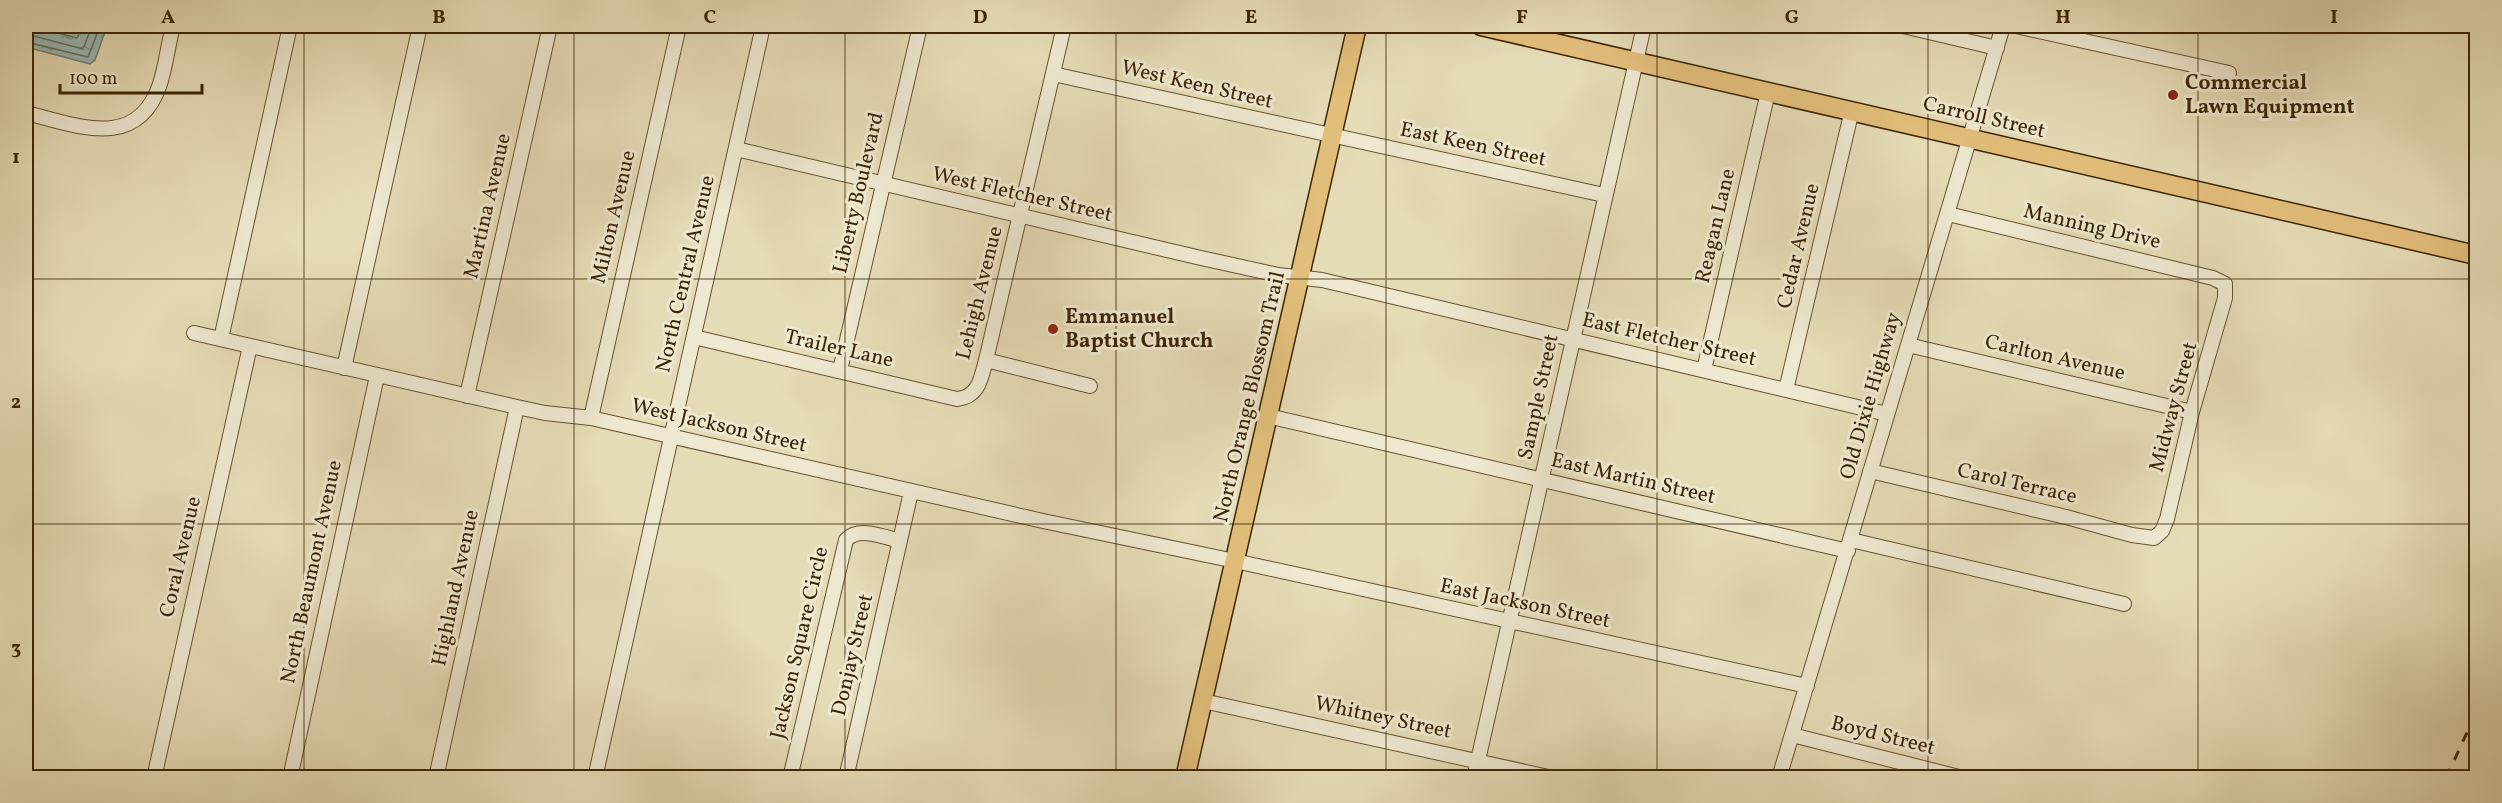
<svg xmlns="http://www.w3.org/2000/svg" width="2502" height="803" font-family="Vollkorn,serif">
	<style>
		.water { fill: url(#water-ripples); stroke: #737e6f; stroke-width: 1.5 }
		.lines { fill: none; stroke-linecap: round; stroke-linejoin: round }
		.shore { stroke: #6a6f5d; stroke-width: 1.5 }
		.minor-casing { stroke: #665231; stroke-width: 16 }
		.major-casing { stroke: #3c2505; stroke-width: 21 }
		.minor { stroke: #eee8d0; stroke-width: 14 }
		.major { stroke: #e2be7b; stroke-width: 18 }
		.rail { stroke: #3c2505; stroke-width: 3; stroke-dasharray: 10 10; stroke-linecap: butt }
		.grid { fill: none; stroke: #3c2505; stroke-width: 1.5; stroke-opacity: 0.55 }
		.poi-dot { fill: #8f2418; stroke: #eee8d0; stroke-width: 2 }
		.labels { text-anchor: middle; dominant-baseline: central; stroke-width: 6; stroke-linejoin: round; paint-order: stroke }
		.poi-label { font-size: 21px; font-weight: bold; fill: #3c2505; stroke: #eee8d0; text-anchor: start }
		.street-label { font-size: 21px; fill: #3c2505; stroke: #eee8d0 }
		.neatline { fill: none; stroke: #3c2505; stroke-width: 2 }
		.grid-label { font-size: 20px; text-anchor: middle; font-weight: bold; fill: #3c2505 }
	</style>
	<defs>
		<pattern id="water-ripples" width="26" height="14" patternUnits="userSpaceOnUse" patternTransform="scale(1.5)"><rect width="26" height="14" fill="#98b9b5"/><path d="M2 4q2-2 4 0t4 0M15 11q2-2 4 0t4 0" fill="none" stroke="#7d9691"/></pattern>
	</defs>
	<rect width="100%" height="100%" fill="#e5dbb6"/>
	<filter id="stains"><feTurbulence type="fractalNoise" baseFrequency=".00333" numOctaves="4"/><feColorMatrix values="0 0 0 0 .2 0 0 0 0 .09 0 0 0 0 .02 0 0 0 .5 -.17"/></filter>
	<radialGradient id="worn" r=".72"><stop offset=".6" stop-color="#630" stop-opacity="0"/><stop offset="1" stop-color="#630" stop-opacity=".3"/></radialGradient>
	<path class="water" d="M26,26h81l-12,34 -5,4 -64,-17z"/>
	<g class="lines">
		<path class="shore" d="M31,26l46,12 6,-12
			M26,34l57,15 9,-23
			M26,42l62,15 12,-31"/>
		<defs>
			<path id="minor" d="M1903,26l94,22
				M2016,26l213,47
				M1053,74l551,121
				M26,113c51,12 111,39 134,-29 6,-19 8,-39 13,-58
				M736,149l465,109 77,17 44,5 565,134
				M194,333l323,74 28,6 46,5 452,103 192,40 572,125
				M694,337l263,62c22,-2 24,-21 29,-39l78,-334
				M221,339l69,-313
				M1908,345l284,67
				M986,360l104,26
				M344,368l76,-342
				M840,370l80,-344
				M1704,370l64,-278
				M1786,390l66,-280
				M467,396l83,-370
				M1268,416l580,135
				M591,418l88,-392
				M1870,471l196,46 66,18 22,3 8,-7 5,-12 25,-107 33,-114v-14l-12,-6 -265,-64
				M1851,540l273,64
				M1203,701l350,77
				M1792,735l171,43
				M154,778l96,-432
				M290,778l87,-402
				M436,778l81,-371
				M595,778l168,-752
				M790,778l56,-238c13,-14 38,-3 54,1
				M846,778l65,-286
				M1474,778l170,-752
				M1779,778l224,-752"/>
			<path id="major" d="M1481,26l995,229
				M1185,778l172,-752"/>
		</defs>
		<use href="#minor" class="minor-casing"/>
		<use href="#major" class="major-casing"/>
		<use href="#minor" class="minor"/>
		<use href="#major" class="major"/>
		<path class="rail" d="M2446,778l30,-65"/>
	</g>
	<path class="grid" d="M304,26v752M574,26v752M845,26v752M1116,26v752M1386,26v752M1657,26v752M1928,26v752M2198,26v752M26,279h2450M26,524h2450"/>
	<g class="poi-dot">
		<circle cx="2173" cy="95" r="6"/>
		<circle cx="1053" cy="329" r="6"/>
	</g>
	<g class="labels">
		<g class="poi-label">
			<text x="2185" y="83">Commercial<tspan x="2185" dy="24">Lawn Equipment</tspan></text>
			<text x="1065" y="317">Emmanuel<tspan x="1065" dy="24">Baptist Church</tspan></text>
		</g>
		<g class="street-label">
			<text transform="translate(1197 85) rotate(13)">West Keen Street</text>
			<text transform="translate(1984 118) rotate(13)">Carroll Street</text>
			<text transform="translate(1473 145) rotate(12)">East Keen Street</text>
			<text transform="translate(859 193) rotate(-77)">Liberty Boulevard</text>
			<text transform="translate(1022 195) rotate(13)">West Fletcher Street</text>
			<text transform="translate(488 206) rotate(-77)">Martina Avenue</text>
			<text transform="translate(614 217) rotate(-77)">Milton Avenue</text>
			<text transform="translate(1716 226) rotate(-77)">Reagan Lane</text>
			<text transform="translate(2092 227) rotate(13)">Manning Drive</text>
			<text transform="translate(1799 246) rotate(-77)">Cedar Avenue</text>
			<text transform="translate(686 274) rotate(-77)">North Central Avenue</text>
			<text transform="translate(980 293) rotate(-76)">Lehigh Avenue</text>
			<text transform="translate(1669 340) rotate(13)">East Fletcher Street</text>
			<text transform="translate(839 349) rotate(13)">Trailer Lane</text>
			<text transform="translate(2055 358) rotate(13)">Carlton Avenue</text>
			<text transform="translate(1871 396) rotate(-74)">Old Dixie Highway</text>
			<text transform="translate(1250 397) rotate(-77)">North Orange Blossom Trail</text>
			<text transform="translate(1539 397) rotate(-78)">Sample Street</text>
			<text transform="translate(2174 407) rotate(-75)">Midway Street</text>
			<text transform="translate(719 426) rotate(13)">West Jackson Street</text>
			<text transform="translate(1633 479) rotate(13)">East Martin Street</text>
			<text transform="translate(2017 484) rotate(13)">Carol Terrace</text>
			<text transform="translate(181 557) rotate(-77)">Coral Avenue</text>
			<text transform="translate(312 572) rotate(-78)">North Beaumont Avenue</text>
			<text transform="translate(456 588) rotate(-78)">Highland Avenue</text>
			<text transform="translate(1525 604) rotate(12)">East Jackson Street</text>
			<text transform="translate(800 643) rotate(-77)">Jackson Square Circle</text>
			<text transform="translate(853 655) rotate(-77)">Donjay Street</text>
			<text transform="translate(1383 718) rotate(12)">Whitney Street</text>
			<text transform="translate(1883 736) rotate(14)">Boyd Street</text>
		</g>
	</g>
	<rect width="2502" height="803" fill="none" stroke="#e5dbb6" stroke-width="66"/>
	<path d="M60 84v9h142v-9" fill="none" stroke="#3c2505" stroke-width="3"/>
	<text x="69" y="84" font-size="18" fill="#3c2505" stroke="#eee8d0" stroke-width="4.5" paint-order="stroke">100 m</text>
	<rect x="33" y="33" width="2436" height="737" class="neatline"/>
	<g class="grid-label">
		<text x="168" y="23">A</text>
		<text x="439" y="23">B</text>
		<text x="710" y="23">C</text>
		<text x="980" y="23">D</text>
		<text x="1251" y="23">E</text>
		<text x="1522" y="23">F</text>
		<text x="1792" y="23">G</text>
		<text x="2063" y="23">H</text>
		<text x="2334" y="23">I</text>
		<text x="16" y="163">1</text>
		<text x="16" y="408">2</text>
		<text x="16" y="654">3</text>
	</g>
	<rect width="100%" height="100%" filter="url(#stains)"/>
	<rect width="100%" height="100%" fill="url(#worn)"/>
</svg>
